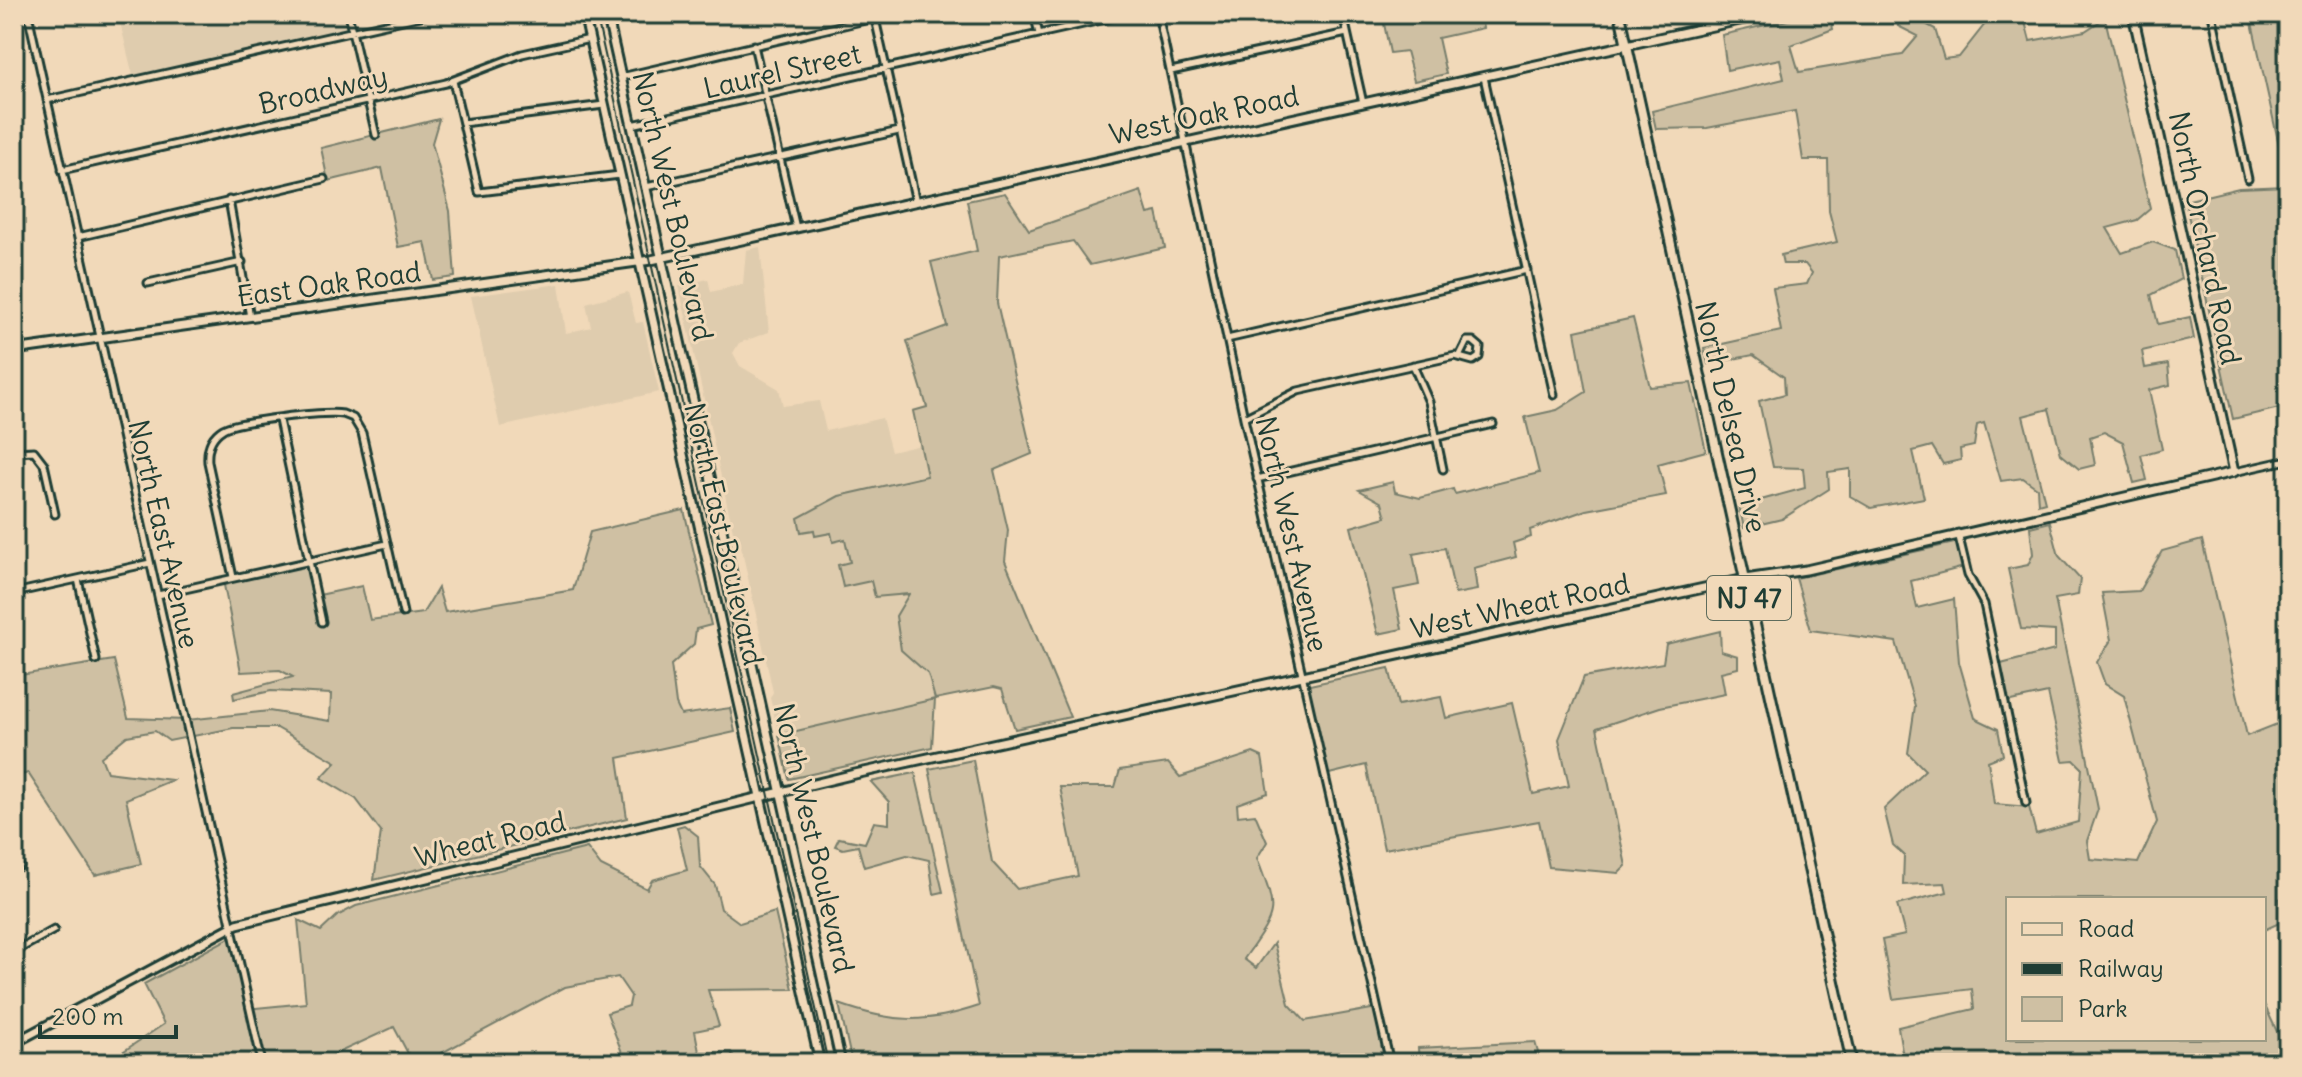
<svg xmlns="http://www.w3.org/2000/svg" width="2302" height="1077" font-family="Delius,sans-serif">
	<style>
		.built { fill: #dfccae }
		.green { fill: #cfc0a3; stroke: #777e6c; stroke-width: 2 }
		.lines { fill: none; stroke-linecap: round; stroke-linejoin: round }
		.street-casing { stroke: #1f3d34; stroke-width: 11 }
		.secondary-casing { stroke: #1f3d34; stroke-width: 13 }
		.primary-casing { stroke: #1f3d34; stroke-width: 14 }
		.street { stroke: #f1d9b9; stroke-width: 5 }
		.secondary { stroke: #f1d9b9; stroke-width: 7 }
		.primary { stroke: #f1d9b9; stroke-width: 8 }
		.rail { stroke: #1f3d34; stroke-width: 2 }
		.labels { text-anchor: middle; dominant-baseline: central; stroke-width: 6; stroke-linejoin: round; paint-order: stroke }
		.shield { fill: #f1d9b9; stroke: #5e6c5c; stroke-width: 2 }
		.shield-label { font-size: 26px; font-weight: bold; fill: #1f3d34 }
		.street-label { font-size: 28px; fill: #1f3d34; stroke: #f1d9b9 }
	</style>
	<rect width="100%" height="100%" fill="#f1d9b9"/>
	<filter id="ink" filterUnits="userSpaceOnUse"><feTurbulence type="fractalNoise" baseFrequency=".0125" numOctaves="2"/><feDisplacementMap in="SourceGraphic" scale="16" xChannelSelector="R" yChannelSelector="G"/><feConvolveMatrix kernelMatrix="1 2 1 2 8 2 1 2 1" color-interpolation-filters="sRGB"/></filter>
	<g filter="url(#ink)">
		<path class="built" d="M118,14h232l3,17 -219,49z
			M760,247l9,85 -30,11 -6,10 7,13 39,23 4,17 36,-5 7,30 56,-13 9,34 30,-7 7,31 -89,20 -25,33 1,7 16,-3 14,6 6,23 20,19 39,13 -9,56 28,24 6,25 -156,36 -9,-37 3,-6 -34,-155 -6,-6 -54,-245 29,-7 3,13 32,-8 3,-34z
			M559,284l7,49 25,-6 -5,-24 42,-11 8,31 7,-1 16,70 -159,35 -29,-131z"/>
		<path class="green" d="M1382,14h98l3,14 -45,10 8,36 -32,7 -8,-30 -16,2z
			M1814,14h16l3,15 -42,16 8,27 103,-17 16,-19 -20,-10 -1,-12h20l-1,5 19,10 9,30 15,-2 34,-43h30l7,27 55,-10 20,-13 45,191 -13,11 -30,8 15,25 31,-11 22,8 6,29 -30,16 7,29 32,-7 4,22 -52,12 3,17 23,-4 2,21 -21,5 13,59 -21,6 6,25 -13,3 -11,-41 -19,-10 -14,5 5,28 -16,4 -18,-15 -12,-45 -26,7 22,86 -7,2 -1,-16 -14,-10 -22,3 -17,-58 -7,2 -3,21 -14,3 1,11 -18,4 -11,-18 -19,5 11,47 -53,10 -21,-12v-27l-22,3 1,17 -47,30 -38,9 -5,-22 66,-18 -2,-20 -30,-1 -14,-66 26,-7 -1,-17 -31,-22 -45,9 -4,-16 77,-17 -8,-43 34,-4 5,-11 -7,-9h-22l-2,-9 56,-13 -8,-31 -1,-51h-25l-8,-49 -88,17 -51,1 -4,-18 132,-32 -4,-20 -53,11 -5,-35z
			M2288,14v392l-55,13 -48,-218 54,-13 49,-2 -37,-168z
			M439,119l-7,24 18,68 5,66 -22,3 -8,-38 -27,5 -16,-79 -54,13 -7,-33z
			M1141,191l7,23 9,-2 8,36 -75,17 -17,-24 -74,15 -2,47 35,151 -38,16 14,60 -3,31 65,156 -55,12 -13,-40 -8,-2 -59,12 -3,48 -143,32 -10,-44 156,-36 -7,-25 -27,-24 -5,-34 13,-22 -34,3 -4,-16 -28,6 -5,-22 12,-3 -5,-23 -12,3 -2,-9 -16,3 -1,-6 -13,2 -3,-14 41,-22 88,-20 -14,-65 14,-4 -20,-66 40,-15 -16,-64 46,-11 -10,-50 38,-8 24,37z
			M1633,318l17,69 41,-4 15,68 -48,13 8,31 -80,15 -56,20 1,7 -18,6 3,14 -42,11 3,22 -22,4 -10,-46 -32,6 6,31 -25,5 8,39 -24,5 -27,-107 35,-10 -4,-14 -23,-13 34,-8 2,10 25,6 33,-9 2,5 84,-21 -14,-56 32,-7 29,-18 -11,-61z
			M684,510l27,115 -15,4 -2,15 -23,21 5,39 5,11 49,-7 5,24 -117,26 9,60 -253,62 7,-48 -25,-33 -35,-21 15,-16 -59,-34h-44l-64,13 -14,-10 -28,5 -26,21 6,15 65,8 -46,19 15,65 -46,11 -67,-102 -14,4v-101l100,-16 14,58 59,2 82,-9 61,10 1,-27 -60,-3 -37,8 -1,-6 60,-16 -13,-7 -39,2 -18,-92 86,-19 10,34 43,-9 8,34 53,-7 15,-25 7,24 128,-22 17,-58z
			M2050,522l9,34 21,23 -2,16 -23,4 43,210 -11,32 3,18 48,4 19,-41 -33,-126 -19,-12 -8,-22 14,-22 -9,-47 37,-2 23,-40 40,-11 45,196 35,-14 6,2v172l-9,3 7,21 -22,10v-31h-256v140h256v-35l24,51v8h-384l-6,-36 76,-18 -2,-20 -79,10 -11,-59 23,-5 -8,-30 50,-13 -2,-9 -42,2 1,-30 -11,-10 -9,-36 41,-39 -17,-17 7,-47 -19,-64 -85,-12 -15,-52 163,-36 5,25 -53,14 6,27 37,-9 5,63 16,56 23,11 5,26 -15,6 6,43 35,3 7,27 42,-12 4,-54 -8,-8 -11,1 -15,-68 -42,9 -9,-37 58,-15v-19l-34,-2 -13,-60 20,-4 5,-11 -3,-27z
			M1720,631l1,20 17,5v12l-17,4 4,22 -65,13 -63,21 29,138 -7,7 -70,-6 -10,-46 -155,28 -18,-84 -41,10 -20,-89 84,-18 9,37 43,-8 5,21 66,-15 21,91 36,-8 -10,-47 25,-62 79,-14 3,-19z
			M1253,753l9,4 6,36 -31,11 1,12 17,-2 12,28 -10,16c21,56 21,52 -13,101l12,9 18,-25 15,61 16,17 72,-13 9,42 -5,4 2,9h-531l-13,-59c53,19 87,20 140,2l-50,-237 44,-9 19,102 25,27 61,-13 -18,-89h55l5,-17 48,-7 12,14z
			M915,773l28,119 -9,2 -5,-34 -22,-5 -43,12 -6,-21 -15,3 -8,-3 4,-8 26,5 9,-21 15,2v-22l-18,-20z
			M684,825l14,11 2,30 15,19 6,24 19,14 35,-11 18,77 -85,1 11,36 -24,5 4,21h32l6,11h-111l-19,-50 22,-7 2,-10 -13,-19 -53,10 -142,76h-10l-19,-36 -78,36h-210l58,-39 -20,-40 87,-47 15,72 60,-6 -8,-83 23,11 16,-15 19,-10 231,-58 14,18 46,23 5,-9 35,-10 -10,-43z
			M1535,1042l6,21h-122l-1,-15z"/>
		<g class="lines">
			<defs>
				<path id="street" d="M28,14l234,1049
					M348,14l28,121
					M874,14l42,188
					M1034,14l5,20
					M1158,14l86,404 146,645
					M1343,14l20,89
					M2212,14l36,165
					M754,45l42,183
					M1171,71l176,-38
					M621,77l253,-59
					M1484,77l70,318
					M453,81l26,111 141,-17
					M47,100l383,-86
					M463,123l141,-18
					M632,125l496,-111
					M62,170l384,-87 76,-29 68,-15
					M646,187l253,-56
					M229,200l21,117
					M78,237l246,-58
					M148,283l94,-21
					M1227,339l300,-69
					M1413,365l16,37 14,67
					M1244,418l54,-27 157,-35 18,5 6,-4 1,-10 -7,-6h-6l-7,14
					M279,420l43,202
					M14,452l20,-1 10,13 11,50
					M2234,472l54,-12
					M1257,479l236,-55
					M1958,533l10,42 16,29 42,199
					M233,577l-25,-115c-1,-13 2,-25 15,-33 14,-8 103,-18 120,-15l10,4 9,15 41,180
					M78,579l18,81
					M14,593l136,-30
					M158,595l229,-51
					M14,869l6,-3
					M14,935l7,14
					M14,952l40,-22"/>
				<path id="secondary" d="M584,14l236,1049
					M607,14l234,1049
					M14,350l637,-90 1116,-246
					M14,1043l223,-119 618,-150 890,-195 61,-9 428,-98 -101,-458"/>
				<path id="primary" d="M1620,14l232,1049"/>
			</defs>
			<use href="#street" class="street-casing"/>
			<use href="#secondary" class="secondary-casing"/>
			<use href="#primary" class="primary-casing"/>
			<use href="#street" class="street"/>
			<use href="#secondary" class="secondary"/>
			<use href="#primary" class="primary"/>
			<path class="rail" d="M596,14l232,1049"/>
		</g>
	</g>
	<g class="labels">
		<rect class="shield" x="1707" y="576" width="84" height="44" rx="6"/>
		<g class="shield-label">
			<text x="1749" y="598">NJ 47</text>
		</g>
		<g class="street-label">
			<text transform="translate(782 71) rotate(-13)">Laurel Street</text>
			<text transform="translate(323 90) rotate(-13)">Broadway</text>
			<text transform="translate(1204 115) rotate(-12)">West Oak Road</text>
			<text transform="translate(673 206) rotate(77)">North West Boulevard</text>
			<text transform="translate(2205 238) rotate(78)">North Orchard Road</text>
			<text transform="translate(329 284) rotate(-8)">East Oak Road</text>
			<text transform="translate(1731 417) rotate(77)">North Delsea Drive</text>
			<text transform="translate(164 534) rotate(77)">North East Avenue</text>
			<text transform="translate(724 534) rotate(77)">North East Boulevard</text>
			<text transform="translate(1292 534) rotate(77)">North West Avenue</text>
			<text transform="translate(1520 606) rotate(-12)">West Wheat Road</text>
			<text transform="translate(814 838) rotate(77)">North West Boulevard</text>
			<text transform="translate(490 839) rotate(-14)">Wheat Road</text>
		</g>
	</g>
	<rect width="2302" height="1077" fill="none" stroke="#f1d9b9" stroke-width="48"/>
	<rect x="24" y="24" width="2254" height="1029" fill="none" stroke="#1f3d34" stroke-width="3" filter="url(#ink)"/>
	<rect x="2006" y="897" width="260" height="144" fill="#f1d9b9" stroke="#9d9b84" stroke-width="2"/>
	<rect x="2022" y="923" width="40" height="12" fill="#f1d9b9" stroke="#9d9b84" stroke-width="2"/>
	<text x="2078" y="937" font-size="24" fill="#1f3d34">Road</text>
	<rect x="2022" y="963" width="40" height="12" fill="#1f3d34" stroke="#9d9b84" stroke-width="2"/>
	<text x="2078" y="977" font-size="24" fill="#1f3d34">Railway</text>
	<rect x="2022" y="997" width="40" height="24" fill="#cfc0a3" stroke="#9d9b84" stroke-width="2"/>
	<text x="2078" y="1017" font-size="24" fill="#1f3d34">Park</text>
	<path d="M40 1025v12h136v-12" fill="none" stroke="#1f3d34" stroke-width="4"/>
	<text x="52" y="1025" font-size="24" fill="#1f3d34" stroke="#f1d9b9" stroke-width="6" paint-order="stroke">200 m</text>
</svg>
